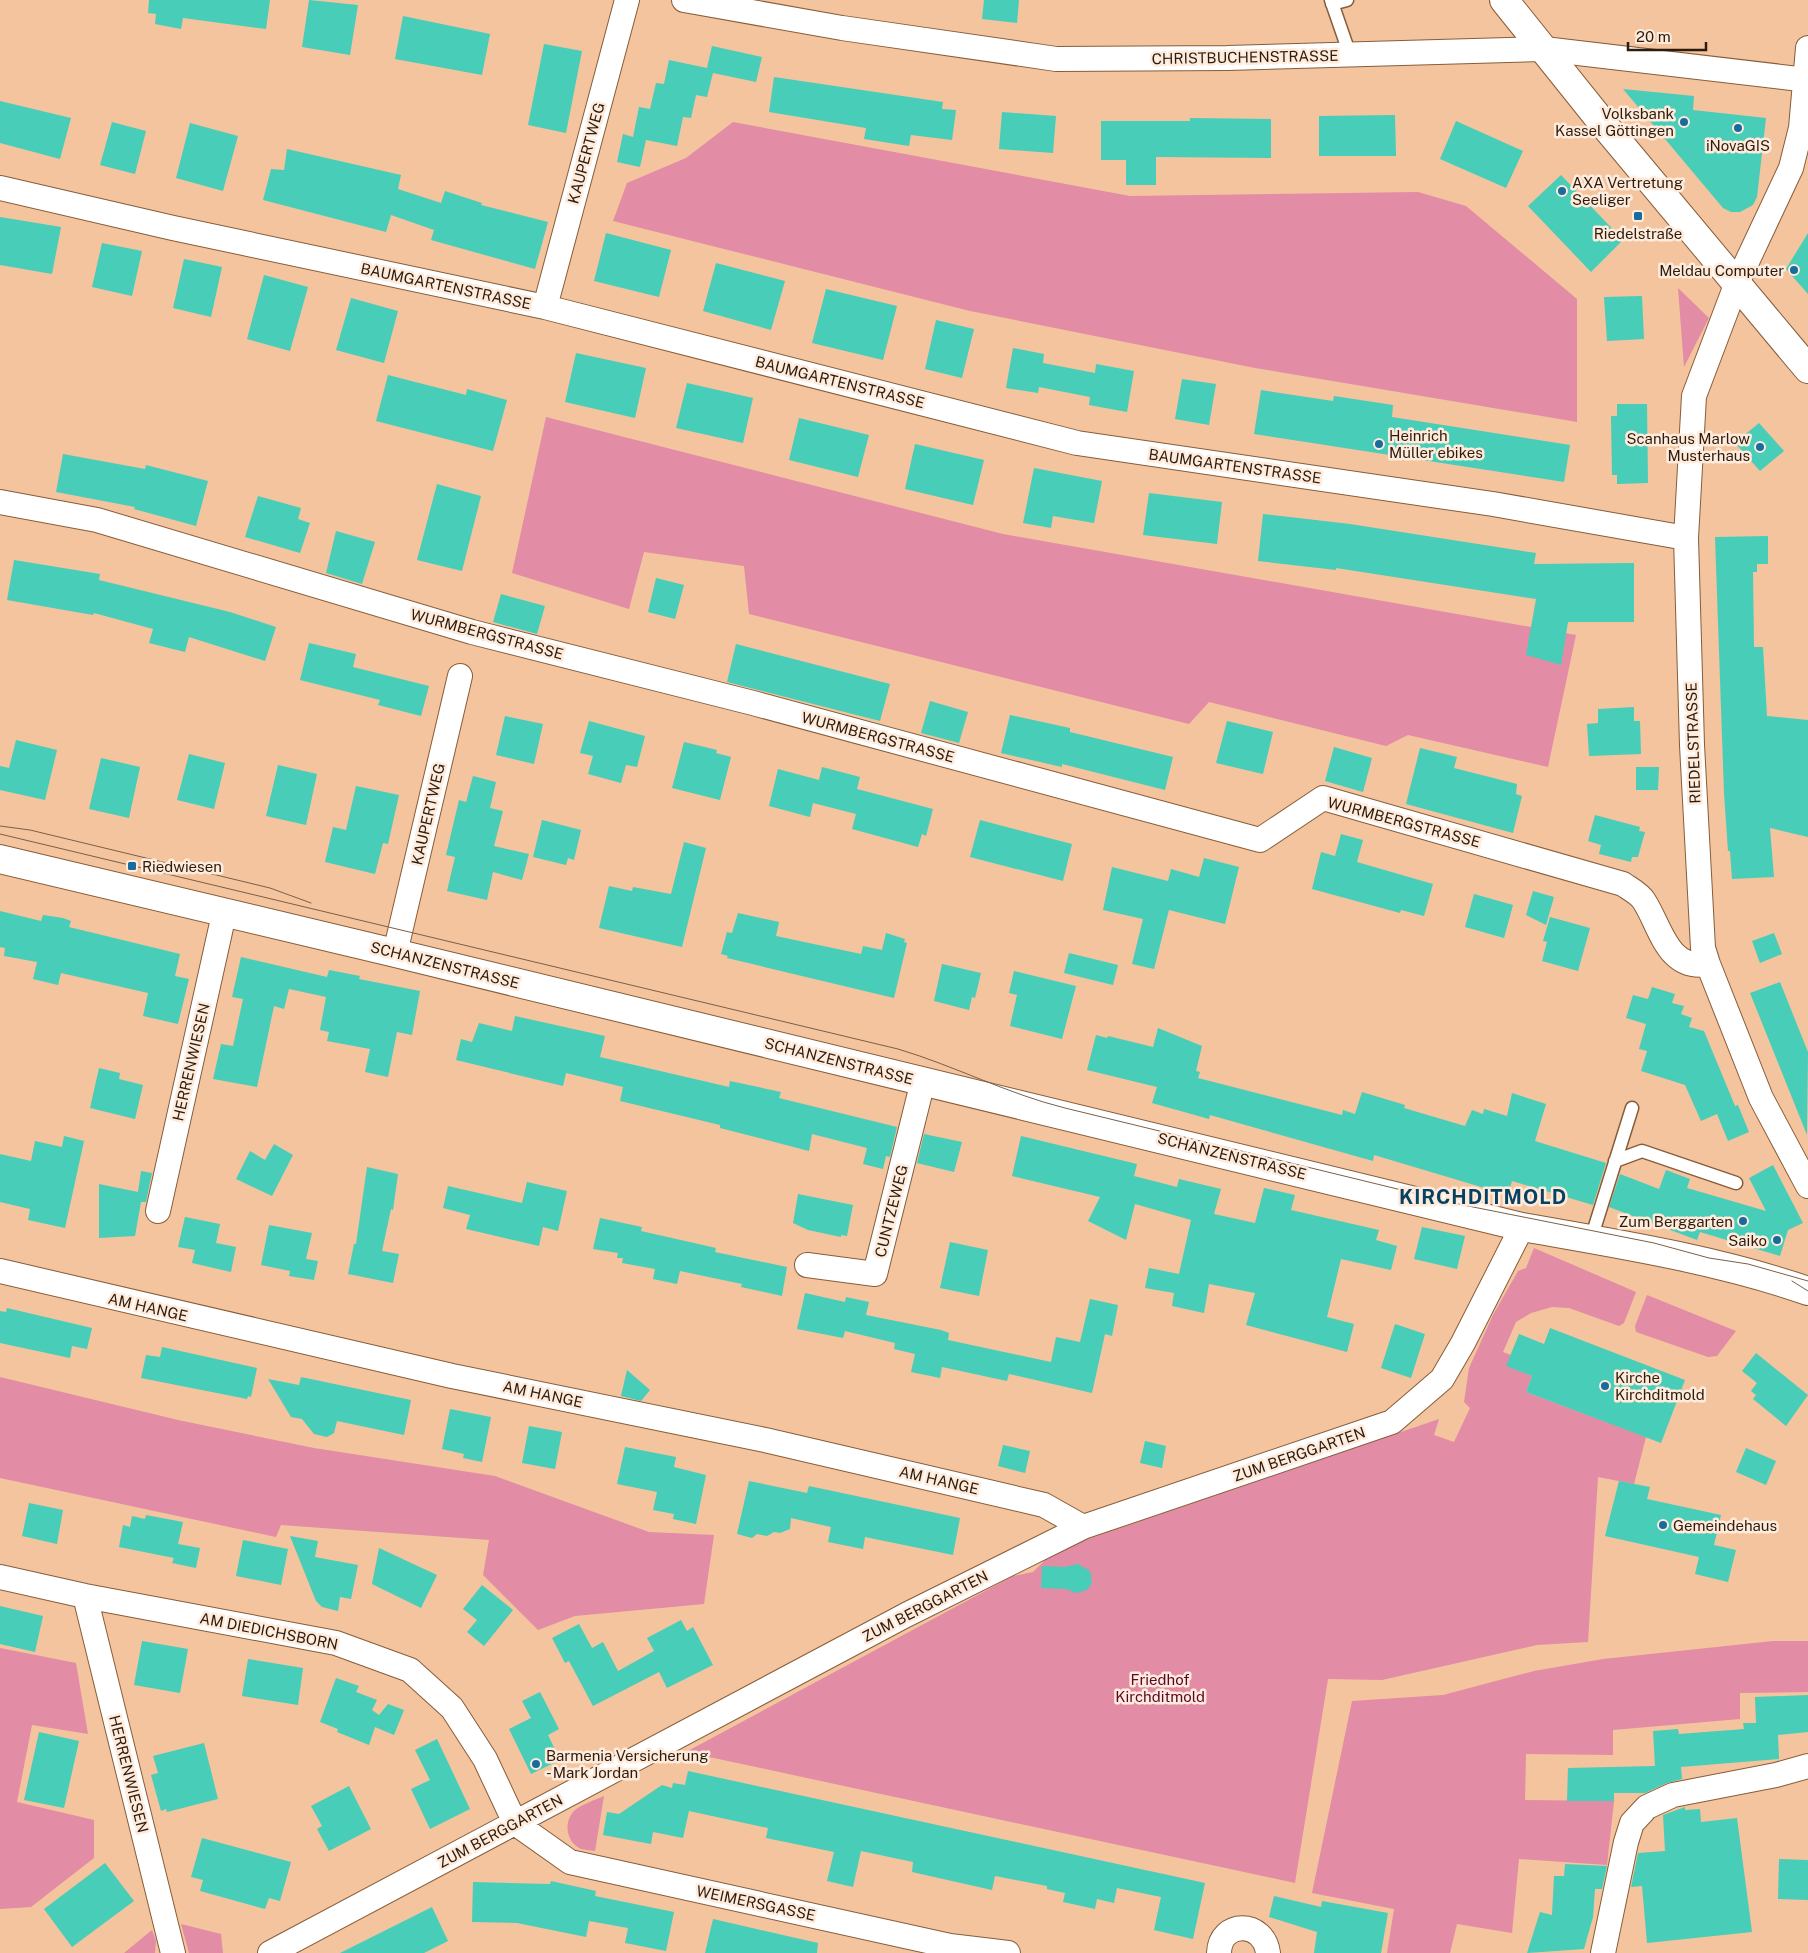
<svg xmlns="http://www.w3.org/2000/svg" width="1808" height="1953" font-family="'Public Sans',sans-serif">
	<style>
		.green { fill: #e28ca6 }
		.building { fill: #47cdb8 }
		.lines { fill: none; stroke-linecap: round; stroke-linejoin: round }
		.lane-casing { stroke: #875d39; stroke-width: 15 }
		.street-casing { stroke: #875d39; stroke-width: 26 }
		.secondary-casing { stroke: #875d39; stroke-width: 30 }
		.lane { stroke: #fff; stroke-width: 12 }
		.street { stroke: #fff; stroke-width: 24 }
		.secondary { stroke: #fff; stroke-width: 28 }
		.tram { stroke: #7c5f47; stroke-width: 1 }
		.poi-dot { fill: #186b9c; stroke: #ffebdc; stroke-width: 2 }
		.labels { text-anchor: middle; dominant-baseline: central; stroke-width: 5; stroke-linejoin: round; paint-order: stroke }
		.street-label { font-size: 15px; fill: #2d1c0d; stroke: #ffebdc }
		.poi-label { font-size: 15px; fill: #2d1c0d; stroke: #ffebdc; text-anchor: start }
		.park-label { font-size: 15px; fill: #5b052d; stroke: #ffebdc }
		.district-label { font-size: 20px; font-weight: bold; letter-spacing: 1px; fill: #064163; stroke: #ffebdc }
	</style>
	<rect width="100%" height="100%" fill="#f3c49e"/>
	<path class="green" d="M733,122l397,74 288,-4 48,14 111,93v123l-322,-54 -285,-57 -357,-90 14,-38 59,-25z
		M1678,288l31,30 -25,49z
		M546,417l457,117 573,101 -28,132 -140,-32 -22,11 -177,-44 -20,22 -440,-110 -5,-48 -100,-14 -15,57 -117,-36z
		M1534,1248l102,44 -12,31 -5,3 -50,-18 -17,-1 -21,6 -15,9 -13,30 8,3 -4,11 25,10 -6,16 120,45 -12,47 -36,-7 -10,165 -51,3 -155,35 -54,-1 -33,204 -609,-131 327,-176 20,-4 13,-13 33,-17 360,-123 -5,16 20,7 16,-34 -6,-6 5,-34 24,-53 25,-44 8,-3z
		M1647,1295l89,36 -19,25 -9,1 -72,-25 -1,-6z
		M0,1377l178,43 136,28 181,28 154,56 65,3 -10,69 -129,12 -37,14 -55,-55 6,-35 -208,-15 -5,12 -276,-59z
		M1773,1641h35v51l-68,1v26l-127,11v25l-87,-1 -1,46 89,1 -7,64 -88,-6 -7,74 -55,-9 -7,29h-63l7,-44 -82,-16 40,-192 91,-6 91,-24 69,-12z
		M0,1648l76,15 12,71 -56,-9 -15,77 77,18v38l-63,49 -31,2z
		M604,1796l-9,55c-5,-1 -12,-1 -16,-3 -14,-8 -15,-28 -4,-38 8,-6 20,-10 29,-14z
		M181,1924l40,10 2,19h-34z
		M152,1930l4,11 -1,12h-31z"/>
	<path class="building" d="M149,0h121l-4,29 -83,-11 -2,11 -26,-5 1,-10 -8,-1z
		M309,0l49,5 -8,50 -48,-8z
		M984,0h35l-2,23 -35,-4z
		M403,16l87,18 -8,41 -87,-16z
		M544,44l38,7 -16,82 -38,-8z
		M712,46l50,11 -6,25 -43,-9 -6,24 -11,-2 -5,23 -8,-1 -6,29 -31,-6 -6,27 -23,-5 6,-28 10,3 6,-30 11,2 6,-26 8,1 5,-24 38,8z
		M774,77l169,25 -1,7 14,1 -4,30 -41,-5 -2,11 -45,-7 2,-11 -97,-16z
		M1623,89l71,7 -1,14 73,8 -9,79 -4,8 -13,7h-9l-8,-4z
		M0,101l71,17 -11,41 -60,-16z
		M1002,112l54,4 -3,37 -54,-4z
		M1395,115l1,41h-77v-40z
		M1190,118l81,1v39l-115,-1v28h-30v-25h-25v-39h89z
		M1456,121l67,30 -17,37 -66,-29z
		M112,122l34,9 -11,43 -35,-9z
		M190,123l48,13 -15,55 -47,-13z
		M287,149l114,26 -3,14 43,14 4,-12 37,12 -1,2 67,17 -13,47 -104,-29 3,-10 -43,-15 -5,17 -123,-32 8,-31 13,1z
		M1561,175l62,65 -32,32 -63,-66z
		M0,217l61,10 -9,47 -52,-9z
		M606,233l65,17 -12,47 -65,-16z
		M1808,233v61l-22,-25z
		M102,243l40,8 -10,45 -40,-9z
		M184,259l38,8 -11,50 -38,-9z
		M716,263l69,18 -14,49 -68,-19z
		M264,275l44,12 -18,64 -43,-12z
		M826,289l71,17 -14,54 -71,-17z
		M1642,296l2,43 -37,2 -3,-44z
		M351,298l47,13 -14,52 -48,-13z
		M936,320l38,9 -12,49 -37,-9z
		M1013,348l31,6 -1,9 52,10 1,-9 38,7 -7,41 -38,-7 1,-8 -51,-10 -1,6 -32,-5z
		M576,353l70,15 -11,50 -70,-16z
		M388,375l78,20 1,-6 40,11 -14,51 -117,-30z
		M1182,379l34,5 -7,41 -34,-6z
		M687,383l66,15 -10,45 -67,-15z
		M1261,390l72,11 1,-5 59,9 -1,12 178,28 -6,37 -310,-48z
		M1617,404h30l1,79 -31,1v-9h-5l-1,-59h6z
		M799,418l70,17 -11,42 -69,-17z
		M1759,423l25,28 -24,20 -25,-28z
		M915,444l69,16 -11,45 -68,-16z
		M63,454l82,15 1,-4 62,16 -12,45 -62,-17 1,-2 -79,-15z
		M1034,468l68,13 -8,42 -41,-7 -2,12 -28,-5z
		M437,484l44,12 -19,75 -45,-11z
		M1149,493l73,9 -5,42 -74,-9z
		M258,496l43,12 -3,11 12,4 -10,30 -55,-16z
		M1263,514l87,10 186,29 -2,11 100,-1v59h-66l-7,43 -35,-10 10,-56 -200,-31v2l-78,-9z
		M336,531l39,11 -13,42 -36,-11z
		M1768,536v28h-11v8h-4l1,75h9l4,69 41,4v117l-38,-9 4,49 -42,2 -2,-28h-2l-4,-58 -9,-256z
		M14,560l86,14 -1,6 131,32 46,15 -11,34 -76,-24 -4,15 -36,-9 4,-14 -59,-16 -1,2 -86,-15z
		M656,578l28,7 -9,34 -27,-7z
		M501,594l44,12 -8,28 -44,-12z
		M309,643l47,11 -3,13 76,19 -8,30 -43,-11 2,-5 -80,-20z
		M736,644l154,40 -10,37 -153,-39z
		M930,701l38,11 -9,31 -38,-10z
		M1634,707v14h6l1,33 -52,2 -2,-32 11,-1v-14z
		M1010,715l60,13v4l103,25 -8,33 -103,-26v3l-61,-14z
		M505,716l38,8 -9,40 -38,-9z
		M589,721l56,15 -8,31 -11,-2 -5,18 -33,-9 5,-18 -13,-3z
		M1227,721l46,11 -10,42 -47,-11z
		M16,740l41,10 -12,50 -45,-10v-24l9,2z
		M684,742l33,8 -1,3 15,4 -11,43 -48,-12z
		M1334,747l38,11 -9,34 -38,-11z
		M1420,748l37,9 -3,11 63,16 -1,10 6,2 -9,37 -107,-29z
		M189,754l36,9 -11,46 -37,-9z
		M101,758l39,9 -11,51 -40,-9z
		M278,765l39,9 -11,51 -40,-9z
		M822,767l38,10 -3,12 76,20 -7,27 -4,-2 -4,13 -66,-18 4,-15 -43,-11 -3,14 -41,-11 9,-37 41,11z
		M1636,767h23l-1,23h-22z
		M473,776l23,6 -6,26 13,3 -9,35 35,8 -7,26 -29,-8 -6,28 -40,-9 8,-34 -9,-2 13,-55 7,2z
		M356,786l43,9 -11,49 -5,-1 -8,31 -50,-12 8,-35 13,3z
		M1595,815l45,12 -1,4 6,1 -7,25h-6l-1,5 -32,-8 2,-9 -13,-4z
		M542,820l39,10 -7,30 -6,-2 -2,7 -33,-8z
		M980,820l92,24 -9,37 -93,-24z
		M1341,834l22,6 -6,22 76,22 -9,32 -23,-6 -1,3 -88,-24 9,-37 14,4z
		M684,842l22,6 -24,99 -83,-19 10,-42 23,5 1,-4 38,7z
		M1204,858l35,9 -14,57 -56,-14 -15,59 -22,-5 11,-45 -40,-9 9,-43 56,14 3,-12 28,8z
		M1533,891l21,6 -8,28 -20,-10z
		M1474,894l39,11 -9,33 -39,-11z
		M0,911l41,10 2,-6 20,3 8,3 -2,6 111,27 -5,22 14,3 -11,45 -35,-8 5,-23 -87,-20 -3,12 -25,-6 4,-17 -33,-6 1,-8 -5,-1z
		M738,913l41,9 -3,14 85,18 2,-8 19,4 4,-17 19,6 -1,3 3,1 -13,55 -167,-40 1,-2 -7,-2 6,-22 5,1z
		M1550,917l40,11 -12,43 -36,-10 5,-19 -4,-1z
		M1774,933l8,21 -22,9 -8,-22z
		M1069,953l49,12 -5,20 -49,-12z
		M241,957l86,20 2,-7 31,6 -1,3 61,12 -8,44 -15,-3 -9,45 -23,-5 5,-23 -43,-8 2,-9 -9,-2 6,-33 -37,-8 -5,20 -10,-3 -17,81 -44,-8 8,-35 12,2 10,-47 -11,-2z
		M942,964l39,9 -6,25 -3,-1 -3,13 -35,-9z
		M1014,971l62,15 -14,53 -52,-13 7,-31 -8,-2z
		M1780,982l28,70 -1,83 -57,-142z
		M1652,987l23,7 -3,9 12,3 -3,8 11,4 -3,9 15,4 31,75 3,-1 11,27 -21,9 -11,-27 -16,7 -16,-36 -44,-14 6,-20 -8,-2 7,-25 -20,-6 7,-23 15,4z
		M515,1016l90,20 -5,21 129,30 1,-6 51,11 -2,6 118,29 -7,30 -4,-1 -3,13 -20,-5 4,-16 -55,-14 -3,17 -89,-23v-3l-100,-24 3,-14 -57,-14 -3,13 -107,-26 5,-21 11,3 7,-19 33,8z
		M1158,1028l44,18 -6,25 4,1 -2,6 144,37 1,-5 12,4 7,-22 43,13 -1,3 61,18 7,-16 11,4 1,-5 23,7 5,-23 34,11 -11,37 71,22 -13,42 -81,-24 -4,14 -134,-40 -1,6 -163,-46 -1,4 -57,-16 5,-16 -70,-17 9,-35 11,3 1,-2 45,11z
		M99,1068l21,5 -1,6 24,6 -8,34 -45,-11z
		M924,1134l38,8 -8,30 -37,-9z
		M64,1136l20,5 -19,87 -37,-8 2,-11 -30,-7v-48l31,7 4,-20 27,6z
		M1021,1136l116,28 -3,12 43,11 2,-8 42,10 -7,25 41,9 9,-35 31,7 -4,15 88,20 -3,10 21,6 -6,24 -50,-11 -14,58 27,7 -7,28 -101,-27 9,-32 -46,-9 -5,29 -32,-7 2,-13 -29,-5 4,-20 30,6 12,-54 -56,-16 -9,36 -38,-19 12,-24 -88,-21z
		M274,1144l19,11 -21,41 -36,-17 14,-28 15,9z
		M1773,1165l30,58 -15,7 -8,26 -80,-24 -3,8 -88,-33 11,-33 39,15 7,-19 24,9 -3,9 79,23 -17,-33z
		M367,1167l31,7 -5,36 -2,-1 -9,42 17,3 -6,29 -45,-9 6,-30h2z
		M141,1171l11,2 -6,29h-5l-6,34 -36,2v-54l39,8z
		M527,1182l40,9 -9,40 -15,-4 -4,19 -73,-17 4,-14 -27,-7 5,-22 74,17z
		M798,1194l55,11 -6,31 -6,-1v2l-33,-7 -15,-7z
		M185,1217l35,7 -4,19 20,4 -5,25 -39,-9 3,-13 -17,-3z
		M600,1218l42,9 -1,4 75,17 -1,4 72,15 -5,29 -41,-9 1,-3 -62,-13 -3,13 -24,-5 2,-10 -33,-6 1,-5h-6l1,-5 -25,-4z
		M269,1225l43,8 -6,26 12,2 -4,19 -25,-4 1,-5 -29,-6z
		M1422,1227l43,9 -8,33 -43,-10z
		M950,1242l38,8 -9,46 -39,-8z
		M805,1293l40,9 1,-5 23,5 -3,13 75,15 8,3 -1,7 103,22 5,-25 24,5 10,-43 28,6 -6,31 -7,-2 -13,59 -83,-19 -2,7 -65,-14 -2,11 -29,-6 4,-18 -21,-5 1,-6 -50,-12 -2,7 -46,-9z
		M7,1308l85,20 -5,21 -15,-3 -2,12 -70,-15v-32l6,1z
		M1395,1324l30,10 -14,44 -30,-10z
		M1550,1328l135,52 -24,63 -135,-51 6,-16 -26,-10 13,-32 25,10z
		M162,1347l95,21 -6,29 -3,-1 -1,3 -106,-21 5,-23 14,2z
		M1756,1353l52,42 -22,31 -33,-27 3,-4 -5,-4 6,-8 -15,-12z
		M627,1370l23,20 -9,11 -20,-5z
		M301,1377l110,23 -7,35 -67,-14 -3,12 -7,4 -13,-3 -12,-15 -11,-2 -23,-38 31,6z
		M450,1409l41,8 -9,45 -19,-4 1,-4 -22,-5z
		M529,1426l33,6 -7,37 -33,-6z
		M1145,1441l21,5 -4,22 -22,-5z
		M1003,1445l27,6 -5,22 -27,-7z
		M625,1447l51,10 -2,10 32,8 -10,49 -23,-5 1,-5 -21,-4 4,-18 -40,-8z
		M1746,1448l30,13 -10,24 -30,-13z
		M749,1481l58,12 2,-7 151,32 -7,37 -88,-18 -2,12 -35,-7 3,-15 -40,-9 -1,11 -10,4 -6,-1 -7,4 -10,-2 -5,4 -15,-4z
		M1619,1481l31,6 -3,12 74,16 -7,30 22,5 -8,32 -33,-8 4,-17 -94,-21z
		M29,1503l34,7 -6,34 -35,-8z
		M146,1515l37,7 -5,22 22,4 -4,20 -24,-5 2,-5 -55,-11 4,-22 7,2 2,-11 13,3z
		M290,1536l28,5 -3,16 43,8 -7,34 -11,-2 -2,14 -16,-4 -6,-6z
		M243,1540l45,9 -7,36 -45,-9z
		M379,1548l58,27 -16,33 -49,-24z
		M1078,1564l12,7 2,12 -5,7 -11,3 -10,-4 -25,-1 1,-22 23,1z
		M482,1585l31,25 -29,36 -17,-14 10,-12 -14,-11z
		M0,1606l43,10 -8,36 -35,-8z
		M681,1620l6,11 6,-4 20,38 -46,23 -8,-16 -66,34 -24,-45 -4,2 -13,-25 27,-14 13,24 11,-6 15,29 36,-20 -7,-13z
		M142,1641l46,8 -8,44 -46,-8z
		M248,1659l55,9 -5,37 -56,-9z
		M336,1678l23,8 -3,6 21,8 -5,10 7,5 9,-11 16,6 -10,25 -19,-8 -6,18 -32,-13 1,-3 -18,-7z
		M540,1692l19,37 -11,6 12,25 -29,14 -22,-45 22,-11 -9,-17z
		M1808,1695v37l-30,3 1,24 -98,8 1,12 -15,4 -22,10h-31v8h-47l1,-33 87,-2 -2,-35 25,-2 1,5 65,-5 -1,-6h13l-1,-26z
		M39,1732l40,9 -15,67 -40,-8z
		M437,1739l33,70 -40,20 -19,-40 19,-9 -15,-30z
		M204,1743l14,56 -51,13 -1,-3 -5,2 -10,-36 7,-2 -5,-17z
		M688,1771l517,112 -12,56 -39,-9 7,-33 -44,-9 -3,15 -17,-4 -2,10 -32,-7 2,-9 -18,-4v-3l-52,-10 -3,14 -80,-18 1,-10 -52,-11 -8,36 -26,-6 7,-29 -68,-14 2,-10 -79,-17 -6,27 -30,-6 -2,12 -48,-9 4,-23 12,2 43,-29 10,3 1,-5 12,2z
		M349,1786l22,43 -42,22 -12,-22 5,-3 -11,-20z
		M1685,1807v3l15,-1 1,13 36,-4 15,114 -105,11 -5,-57 -11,1 7,-34 27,-2 -2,-36z
		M202,1838l89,24 -11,39 -11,-3 -4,11 -65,-18 3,-11 -12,-3z
		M1779,1859l29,1v40l-30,-1z
		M105,1863l29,38 -62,46 -28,-38z
		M1565,1864l42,2 -5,23h-7l-2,28 -9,32 -57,4 13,-41 12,3 2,-39h10z
		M551,1881l45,10 -1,5 79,16 -8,39 -41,-8 3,-15 -39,-7 -3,16 -69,-14 -45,-1 1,-40 77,2z
		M1274,1896l47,11 1,-6 66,12 -7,40h-67l3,-21 -48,-15z
		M432,1907l16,34 -24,12h-84z
		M713,1919l105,24 -1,10h-112z"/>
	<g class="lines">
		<defs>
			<path id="lane" d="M1331,0l19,55
				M1332,4l15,-4
				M1615,1161l27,-10 94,32
				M1591,1239l41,-131"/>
			<path id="street" d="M684,0l158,28 214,31 171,-1 317,-9 264,31
				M1808,48l-7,80 -10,40 -55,117 -42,111 -8,142 6,207 11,203 5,16 53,134 47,88
				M0,188l173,40 372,79 532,136 416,61 193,34
				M545,307l82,-307
				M0,502l97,18 375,112 281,71 507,137 63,-42 300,86c7,5 17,10 21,17 17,26 23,70 64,63
				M395,953l65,-277
				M158,1211l66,-297
				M807,1265l68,9 48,-193
				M0,1271l452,105 313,64 279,65 39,22
				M0,1577l85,19 251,47 74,27 42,38 33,51 30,64 55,39 380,84 58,7
				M85,1596l88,357
				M270,1953l636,-338 177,-88 309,-105 50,-43 21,-36 59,-116
				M1219,1953c1,-33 45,-33 49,0
				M1603,1953l23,-111 6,-19 15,-16 26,-12 103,-20 32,-9"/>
			<path id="secondary" d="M1504,0l101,126 203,243
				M0,859l395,94 1127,274c96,17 193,32 286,64"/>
		</defs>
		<use href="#lane" class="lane-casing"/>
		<use href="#street" class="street-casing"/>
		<use href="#secondary" class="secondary-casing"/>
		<use href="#lane" class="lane"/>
		<use href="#street" class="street"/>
		<use href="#secondary" class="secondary"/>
		<path class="tram" d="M0,826l30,4 240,58 41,15
			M0,834l898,215c57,17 110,45 167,59l398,97 191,38 55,15 39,6 60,17
			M1792,1281l16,10"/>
	</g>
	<g class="poi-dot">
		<circle cx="1684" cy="122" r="5"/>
		<circle cx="1738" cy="128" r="5"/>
		<circle cx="1562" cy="191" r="5"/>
		<rect x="1633" y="211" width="10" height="10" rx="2.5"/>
		<circle cx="1794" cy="270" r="5"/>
		<circle cx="1379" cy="444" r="5"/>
		<circle cx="1760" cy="447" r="5"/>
		<rect x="127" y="861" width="10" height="10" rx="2.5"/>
		<circle cx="1743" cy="1221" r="5"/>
		<circle cx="1777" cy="1240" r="5"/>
		<circle cx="1605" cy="1386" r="5"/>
		<circle cx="1663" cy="1525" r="5"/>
		<circle cx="536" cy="1764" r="5"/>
	</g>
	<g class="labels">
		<g class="street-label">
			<text transform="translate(1245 57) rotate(-1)">CHRISTBUCHENSTRASSE</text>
			<text transform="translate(586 153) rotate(-75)">KAUPERTWEG</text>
			<text transform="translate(446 286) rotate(12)">BAUMGARTENSTRASSE</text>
			<text transform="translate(840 382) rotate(14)">BAUMGARTENSTRASSE</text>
			<text transform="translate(1235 466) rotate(8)">BAUMGARTENSTRASSE</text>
			<text transform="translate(487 634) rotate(15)">WURMBERGSTRASSE</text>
			<text transform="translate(878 737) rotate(15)">WURMBERGSTRASSE</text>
			<text transform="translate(1693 743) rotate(-92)">RIEDELSTRASSE</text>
			<text transform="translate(428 814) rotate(-77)">KAUPERTWEG</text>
			<text transform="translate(1404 822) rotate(15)">WURMBERGSTRASSE</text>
			<text transform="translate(445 965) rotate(14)">SCHANZENSTRASSE</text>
			<text transform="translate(839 1061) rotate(14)">SCHANZENSTRASSE</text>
			<text transform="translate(191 1062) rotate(-77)">HERRENWIESEN</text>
			<text transform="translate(1232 1156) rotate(14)">SCHANZENSTRASSE</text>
			<text transform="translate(891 1211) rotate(-76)">CUNTZEWEG</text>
			<text transform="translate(148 1307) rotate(13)">AM HANGE</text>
			<text transform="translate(543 1394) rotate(12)">AM HANGE</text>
			<text transform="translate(1299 1454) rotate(-19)">ZUM BERGGARTEN</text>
			<text transform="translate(939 1480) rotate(13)">AM HANGE</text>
			<text transform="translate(925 1606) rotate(-27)">ZUM BERGGARTEN</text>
			<text transform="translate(269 1631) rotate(11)">AM DIEDICHSBORN</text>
			<text transform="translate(129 1774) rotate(76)">HERRENWIESEN</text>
			<text transform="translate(500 1831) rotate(-28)">ZUM BERGGARTEN</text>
			<text transform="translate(756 1903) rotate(12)">WEIMERSGASSE</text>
		</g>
		<g class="poi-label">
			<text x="1674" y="113" text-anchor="end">Volksbank<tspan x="1674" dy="17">Kassel Göttingen</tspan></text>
			<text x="1738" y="145" text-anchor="middle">iNovaGIS</text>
			<text x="1572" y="182">AXA Vertretung<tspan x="1572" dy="17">Seeliger</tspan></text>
			<text x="1638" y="233" text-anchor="middle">Riedelstraße</text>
			<text x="1784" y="270" text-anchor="end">Meldau Computer</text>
			<text x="1389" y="435">Heinrich<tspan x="1389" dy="17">Müller ebikes</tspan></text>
			<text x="1750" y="438" text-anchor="end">Scanhaus Marlow<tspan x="1750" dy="17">Musterhaus</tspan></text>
			<text x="142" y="866">Riedwiesen</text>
			<text x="1733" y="1221" text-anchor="end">Zum Berggarten</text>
			<text x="1767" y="1240" text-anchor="end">Saiko</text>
			<text x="1615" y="1377">Kirche<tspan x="1615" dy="17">Kirchditmold</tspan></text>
			<text x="1673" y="1525">Gemeindehaus</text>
			<text x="546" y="1755">Barmenia Versicherung<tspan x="546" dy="17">- Mark Jordan</tspan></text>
		</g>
		<g class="park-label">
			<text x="1160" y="1679">Friedhof<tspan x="1160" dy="17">Kirchditmold</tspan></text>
		</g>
		<g class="district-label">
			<text x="1483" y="1197">KIRCHDITMOLD</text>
		</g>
	</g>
	<path d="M1628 42v8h78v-8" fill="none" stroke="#2d1c0d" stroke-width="2.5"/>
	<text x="1636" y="42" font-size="15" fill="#2d1c0d" stroke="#ffebdc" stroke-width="4" paint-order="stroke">20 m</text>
</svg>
